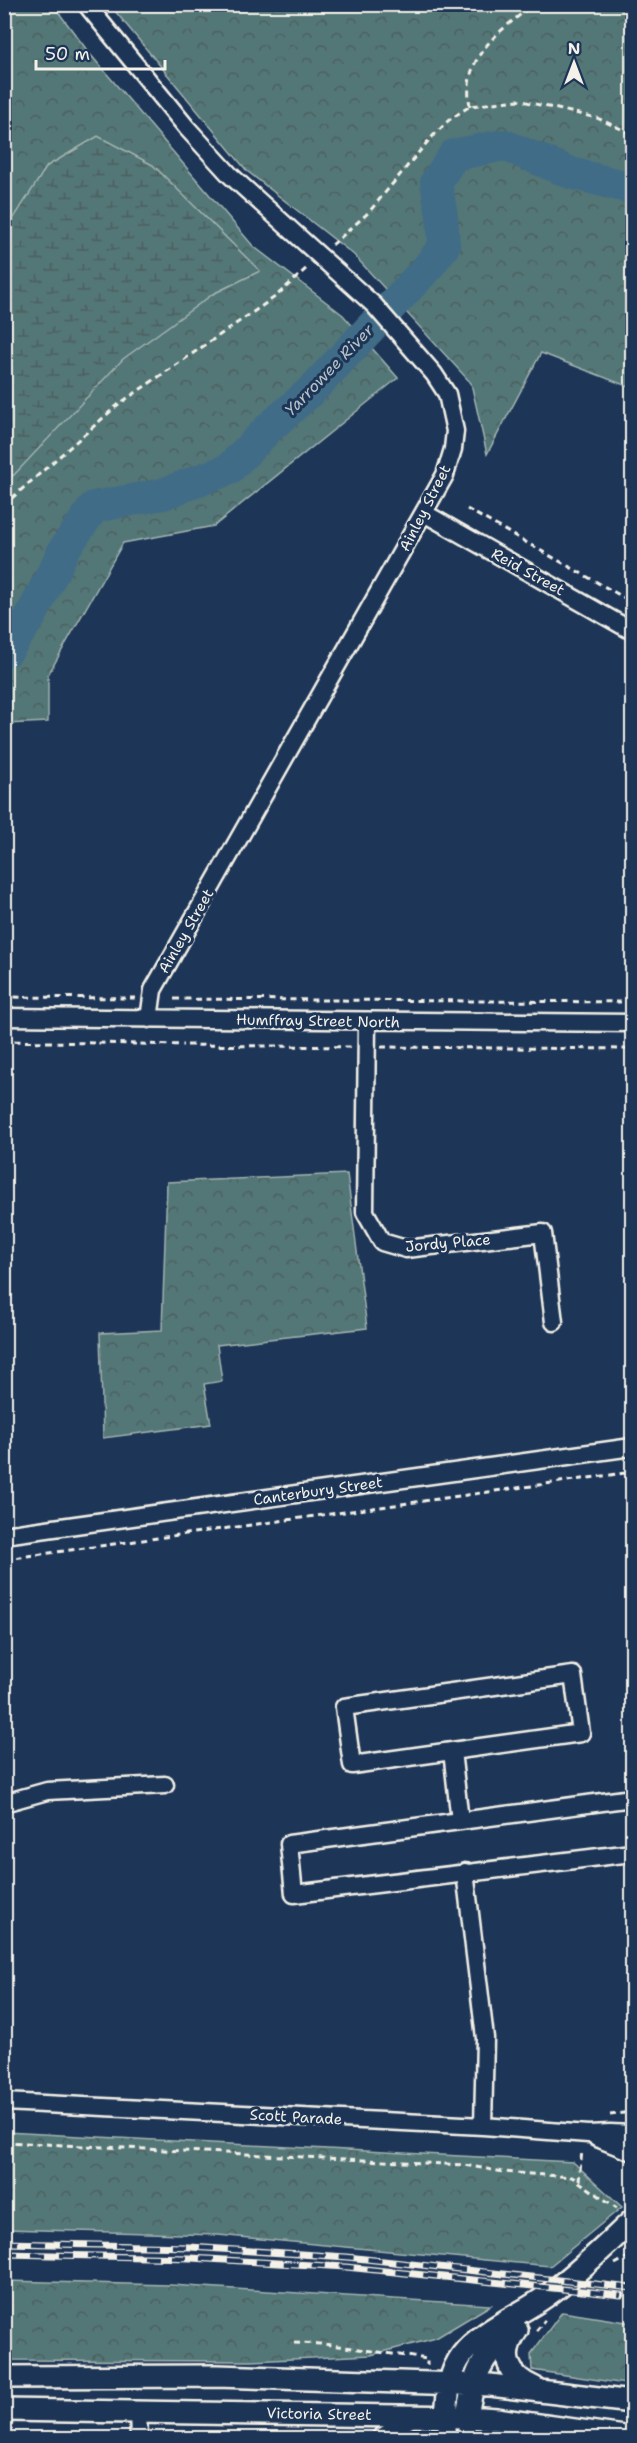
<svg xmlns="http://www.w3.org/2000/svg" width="637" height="2443" font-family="'Shantell Sans',sans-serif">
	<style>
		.wetland { fill: url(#wetland-marsh); stroke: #a3b4b0; stroke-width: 1.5 }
		.park { fill: url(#park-crowns); stroke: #a3b4b0; stroke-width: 1.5 }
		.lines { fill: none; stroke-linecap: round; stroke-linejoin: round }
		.river { stroke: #416c87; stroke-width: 32 }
		.minor-casing { stroke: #f4f1e8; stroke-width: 21 }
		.major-casing { stroke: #f4f1e8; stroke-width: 26 }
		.path { stroke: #f4f1e8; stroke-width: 3; stroke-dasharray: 6 4.5; stroke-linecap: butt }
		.minor { stroke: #1d3557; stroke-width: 16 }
		.major { stroke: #1d3557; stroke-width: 21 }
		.rail-casing { stroke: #f4f1e8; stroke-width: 7 }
		.rail { stroke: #1d3557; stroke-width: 4.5; stroke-dasharray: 14; stroke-linecap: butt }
		.labels { text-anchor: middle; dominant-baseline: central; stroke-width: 6; stroke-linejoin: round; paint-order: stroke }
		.street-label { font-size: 15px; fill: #f4f1e8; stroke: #1d3557 }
		.water-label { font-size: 16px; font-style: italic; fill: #b5c2c6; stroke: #1d3557 }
	</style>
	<defs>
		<pattern id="wetland-marsh" width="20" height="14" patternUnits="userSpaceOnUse" patternTransform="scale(1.5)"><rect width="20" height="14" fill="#527677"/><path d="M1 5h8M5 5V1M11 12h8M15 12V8" fill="none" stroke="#4e5f5e"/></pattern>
		<pattern id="park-crowns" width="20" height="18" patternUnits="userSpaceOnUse" patternTransform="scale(1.5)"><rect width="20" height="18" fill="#527677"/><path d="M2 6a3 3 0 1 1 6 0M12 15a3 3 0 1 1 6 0" fill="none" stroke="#4e5f5e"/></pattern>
	</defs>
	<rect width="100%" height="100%" fill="#1d3557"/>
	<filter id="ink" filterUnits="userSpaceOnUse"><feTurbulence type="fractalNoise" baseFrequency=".0167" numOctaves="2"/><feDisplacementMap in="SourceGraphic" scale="12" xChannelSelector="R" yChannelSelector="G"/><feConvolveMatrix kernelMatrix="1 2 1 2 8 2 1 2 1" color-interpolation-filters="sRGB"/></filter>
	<g filter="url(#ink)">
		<path class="wetland" d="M98,136l55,29 108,106 -48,23 -199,181 -9,5 -1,-248 43,-66z"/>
		<path class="park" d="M5,4l48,1 37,49 163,192 90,69 55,63 -184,148 -91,17 -75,132v47l-43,2v-244l9,-5 109,-116 90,-65 47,-23 -107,-106 -55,-29 -51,30 -42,66z
			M110,5h522v383l-91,-35 -54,101 -16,-71 -117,-128 -107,-84z
			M347,1174l20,154 -150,17 5,36 -18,3 7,40 -108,14 -3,-105 62,-3 5,-148z
			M5,2132l568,30 49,45 -72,59 -332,-31 -213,-6z
			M5,2281l165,4 321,20 -55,33 -65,17 -119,6 -247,-1z
			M562,2312l70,11v62l-100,-15 -1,-16z"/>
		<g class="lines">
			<path class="river" d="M4,652l3,-1 24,-35 34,-68 29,-41 69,-13 66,-25 40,-41 43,-38 116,-123 16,-21 -2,-30 -6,-34 18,-27 50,-10 67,28 52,13 9,4"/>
			<defs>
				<path id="minor" d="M86,4l101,124 43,47 144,130 60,69 13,20 8,37 -2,18 -8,26 -292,515 -4,29
					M424,513l208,118
					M4,1017l628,6
					M367,1021l-2,191 17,30 24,7 137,-16 11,89
					M4,1535l628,-88
					M573,1675l8,58 -229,32 -8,-58z
					M452,1751l8,70
					M632,1798l-343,46 5,50 338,-41
					M4,1803l43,-12 118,-6
					M465,1872l20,166 -2,88
					M4,2102l479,24 105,8 22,-1 22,1
					M597,2138l35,14
					M138,2410l1,28
					M446,2416l1,22
					M380,2438l35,-22
					M466,2438l1,-21"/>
				<path id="major" d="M517,2330c-18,25 -10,46 18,58
					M4,2377l213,-1 273,9 142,17
					M4,2410l463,7 30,2 135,19
					M446,2416c2,-22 2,-42 16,-61 17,-23 59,-41 83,-58 32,-23 59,-50 87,-76
					M467,2417c6,-41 13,-60 46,-87"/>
			</defs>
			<use href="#minor" class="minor-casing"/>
			<use href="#major" class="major-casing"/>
			<path class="path" d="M470,106c-9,-50 29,-74 64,-102
				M332,245l37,-33 60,-72 20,-20 21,-14 48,-6 79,18 35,16
				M4,505l115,-101 156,-107 32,-29
				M467,509l165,93
				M4,997l131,1
				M174,999l458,3
				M4,1041l180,4
				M187,1045l164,2
				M381,1047l251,2
				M6,1559l626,-87
				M610,2115l22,-3
				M4,2142l460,23 40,7 68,5 45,31
				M579,2181l3,-31
				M615,2264l17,-9
				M536,2331l9,-11
				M294,2343l30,1 103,15v6"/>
			<use href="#minor" class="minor"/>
			<use href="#major" class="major"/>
			<defs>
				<path id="rail" d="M4,2243l186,4 157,10 285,31
					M4,2254l187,4 155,9 275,28"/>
			</defs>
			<use href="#rail" class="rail-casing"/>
			<use href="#rail" class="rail"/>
		</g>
	</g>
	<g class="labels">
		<g class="street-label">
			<text transform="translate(425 508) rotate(-63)">Ainley Street</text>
			<text transform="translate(528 572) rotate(29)">Reid Street</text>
			<text transform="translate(186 931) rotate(-60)">Ainley Street</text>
			<text transform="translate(318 1021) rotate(1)">Humffray Street North</text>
			<text transform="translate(448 1243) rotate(-5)">Jordy Place</text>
			<text transform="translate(318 1491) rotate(-8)">Canterbury Street</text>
			<text transform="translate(296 2117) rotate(3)">Scott Parade</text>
			<text transform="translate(319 2414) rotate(1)">Victoria Street</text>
		</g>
		<g class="water-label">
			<text transform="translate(329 370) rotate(-46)">Yarrowee River</text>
		</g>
	</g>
	<rect width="637" height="2443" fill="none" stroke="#1d3557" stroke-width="24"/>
	<rect x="12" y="12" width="613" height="2419" fill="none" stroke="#f4f1e8" stroke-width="2" filter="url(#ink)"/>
	<g transform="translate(574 63)" stroke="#1d3557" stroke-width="4.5" paint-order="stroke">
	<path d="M0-4.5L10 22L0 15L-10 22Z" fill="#f4f1e8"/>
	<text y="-9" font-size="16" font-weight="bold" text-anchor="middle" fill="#f4f1e8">N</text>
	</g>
	<path d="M36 60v9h129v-9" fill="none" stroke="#f4f1e8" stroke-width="3"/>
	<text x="45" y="60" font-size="18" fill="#f4f1e8" stroke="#1d3557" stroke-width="4.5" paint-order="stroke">50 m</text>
</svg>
